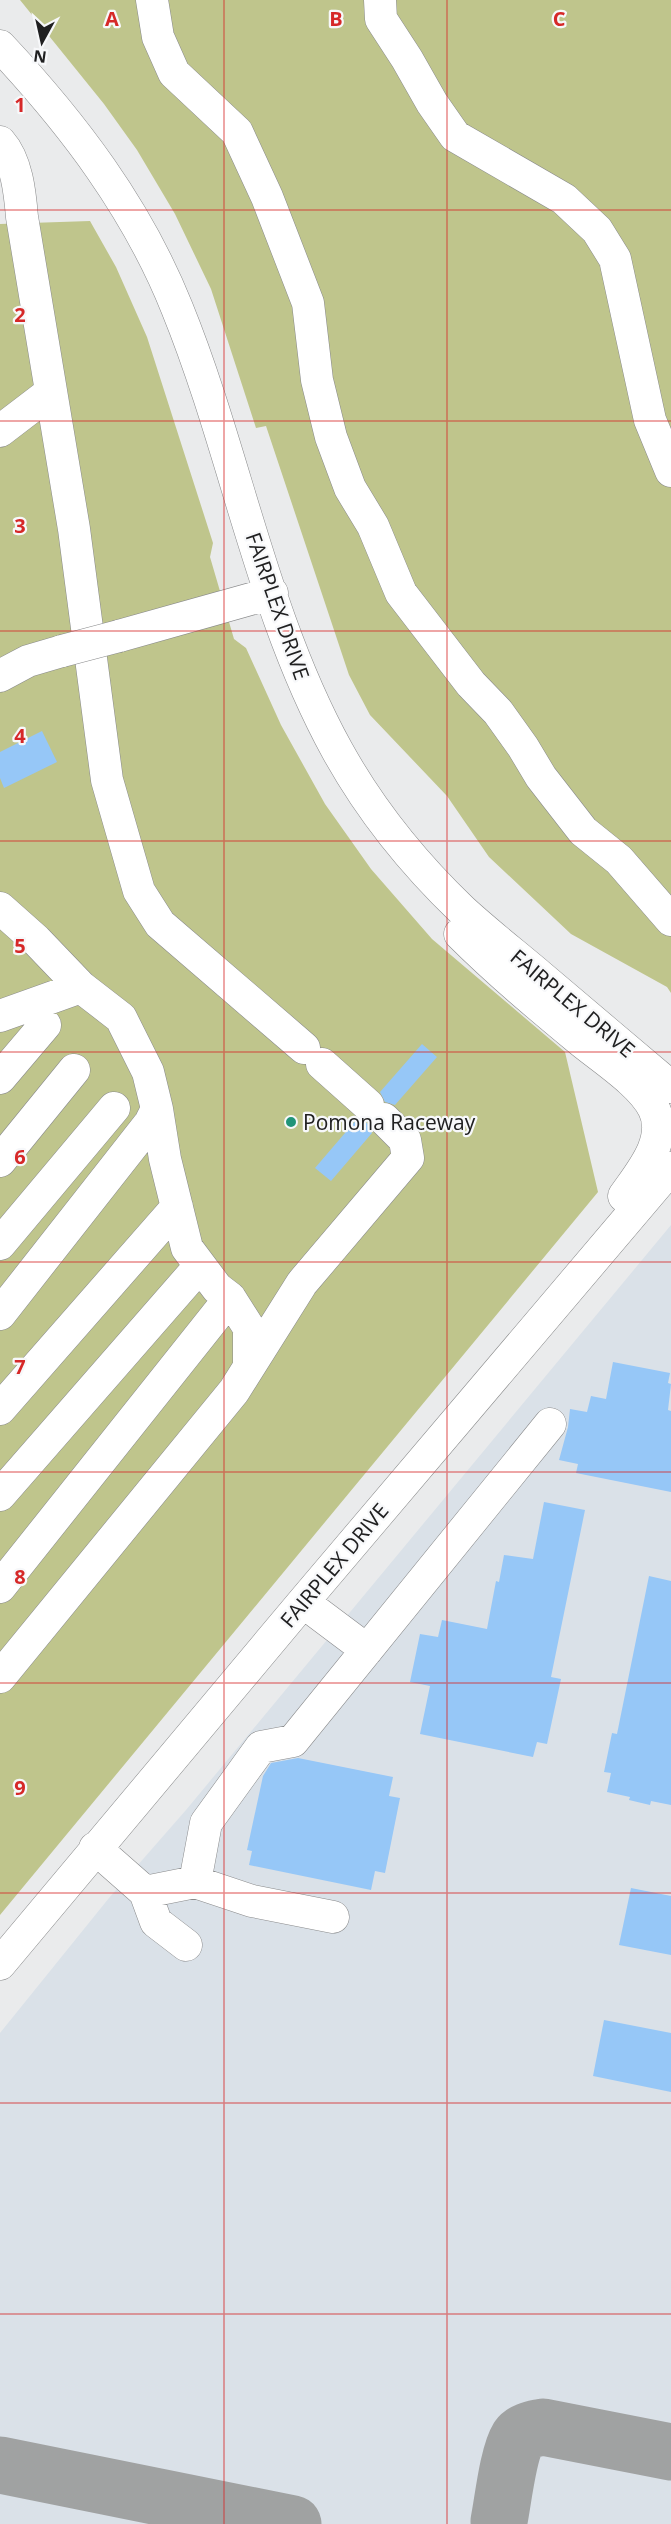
<svg xmlns="http://www.w3.org/2000/svg" width="671" height="2524" font-family="'Open Sans',sans-serif">
	<style>
		.built { fill: #dae1e8 }
		.green { fill: #bfc58c }
		.lines { fill: none; stroke-linecap: round; stroke-linejoin: round }
		.taxiway { stroke: #a0a2a2; stroke-width: 57 }
		.building { fill: #96c7f7 }
		.minor-casing { stroke: #898a8b; stroke-width: 33 }
		.minor { stroke: #fff; stroke-width: 32 }
		.minor-bridge-casing { stroke: #898a8b; stroke-width: 33; stroke-linecap: butt }
		.minor-bridge { stroke: #fff; stroke-width: 32 }
		.grid { fill: none; stroke: #d62828; stroke-width: 1.5; stroke-opacity: 0.55 }
		.poi-dot { fill: #219478; stroke: #f7f8fa; stroke-width: 2 }
		.labels { text-anchor: middle; dominant-baseline: central; stroke-width: 4.5; stroke-linejoin: round; paint-order: stroke }
		.street-label { font-size: 21px; fill: #202021; stroke: #f7f8fa }
		.poi-label { font-size: 21px; fill: #202021; stroke: #f7f8fa; text-anchor: start }
		.grid-label { font-size: 20px; text-anchor: middle; font-weight: bold; fill: #d62828; stroke: #f7f8fa; stroke-width: 4.5; stroke-linejoin: round; paint-order: stroke }
	</style>
	<rect width="100%" height="100%" fill="#eaebec"/>
	<path class="built" d="M671,1225v1299h-671v-491l109,-135 77,-88z"/>
	<path class="green" d="M20,0h651v993l-4,-6 -96,-53 -82,-77 -42,-61 -77,-81 -21,-40 -83,-249 -10,2 -45,-139 -36,-75 -38,-64 -33,-46z
		M90,221l26,46 31,70 66,206 -3,14 24,82 12,9 35,77 44,79 46,65 61,70 133,113 33,140 -598,723v-1691z"/>
	<g class="lines">
		<path class="taxiway" d="M0,2465l293,59
			M499,2521c4,-20 9,-67 19,-83 6,-8 16,-9 25,-11l128,25"/>
	</g>
	<path class="building" d="M42,731l15,31 -53,26 -4,-10v-26z
		M422,1044l15,13 -42,48 -10,-3 -5,-10z
		M357,1119l10,4 5,10 -41,48 -16,-13z
		M613,1362l57,11 -2,10 3,1 -3,26 3,1v81l-95,-19 2,-9 -19,-4 9,-33 2,-18 17,3 4,-16 15,3z
		M544,1502l41,8 -34,167 10,2 -14,65 -10,-2 -4,15 -113,-23 10,-48 -20,-4 10,-48 18,3 4,-17 45,9 9,-48 3,1 5,-27 29,4z
		M649,1576l22,5v224l-20,-4 -1,4 -21,-5 1,-3 -23,-5 4,-19 -7,-1 8,-39 5,1z
		M298,1758l95,19 -4,19 11,2 -15,75 -10,-2 -4,19 -122,-25 3,-14 -5,-1 16,-74 8,-13z
		M631,1888l40,8v59l-52,-10z
		M604,2020l67,13v59l-78,-16z"/>
	<g class="lines">
		<defs>
			<path id="minor" d="M152,0l6,37 16,36 63,59 30,65 41,106 9,77 14,57 19,51 23,38 28,67 70,91 27,28 25,35 18,30 42,54 36,29 52,60
				M380,0l1,19 26,40 25,44 23,33 109,63 33,31 18,29 35,161 21,51
				M0,46c73,78 137,162 177,262 59,145 84,304 160,442 32,58 77,114 125,160 25,23 52,44 78,66 44,37 87,74 131,111
				M0,142c17,19 20,51 22,75l52,312 33,251 32,111 21,33 144,124
				M0,431l51,-39
				M119,636l153,-43
				M0,676l28,-15 34,-10
				M0,908l36,32 45,47 40,31 27,54 9,37 -7,14 -150,191
				M460,934c38,38 80,73 121,107 22,18 61,43 73,68 15,31 -14,64 -30,87
				M0,1016l81,-29
				M322,1064l46,41
				M0,1078l45,-53
				M157,1109l8,50 22,89 30,40 13,10 19,30v39
				M0,1161l74,-91
				M0,1244l114,-136
				M0,1409l177,-202
				M0,1495l200,-229
				M0,1587l230,-289
				M303,1602l64,48
				M0,1677l234,-286 68,-108 106,-125 -3,-18 -21,-21
				M95,1848l50,44 50,-10 11,-59 55,-76 32,-6 257,-317
				M195,1882l57,19 81,16
				M145,1892l11,30 30,23
				M0,1964l303,-362 368,-434"/>
		</defs>
		<use href="#minor" class="minor-casing"/>
		<use href="#minor" class="minor"/>
		<defs>
			<path id="minor-bridge" d="M62,651l57,-15"/>
		</defs>
		<use href="#minor-bridge" class="minor-bridge-casing"/>
		<use href="#minor-bridge" class="minor-bridge"/>
	</g>
	<path class="grid" d="M224,0v2524M447,0v2524M0,210h671M0,421h671M0,631h671M0,841h671M0,1052h671M0,1262h671M0,1472h671M0,1683h671M0,1893h671M0,2103h671M0,2314h671"/>
	<circle class="poi-dot" cx="291" cy="1122" r="6"/>
	<g class="labels">
		<g class="street-label">
			<text transform="translate(278 606) rotate(71)">FAIRPLEX DRIVE</text>
			<text transform="translate(573 1003) rotate(40)">FAIRPLEX DRIVE</text>
			<text transform="translate(334 1565) rotate(-50)">FAIRPLEX DRIVE</text>
		</g>
		<g class="poi-label">
			<text x="303" y="1122">Pomona Raceway</text>
		</g>
	</g>
	<g class="grid-label">
		<text x="112" y="26">A</text>
		<text x="336" y="26">B</text>
		<text x="559" y="26">C</text>
		<text x="20" y="112">1</text>
		<text x="20" y="322">2</text>
		<text x="20" y="533">3</text>
		<text x="20" y="743">4</text>
		<text x="20" y="953">5</text>
		<text x="20" y="1164">6</text>
		<text x="20" y="1374">7</text>
		<text x="20" y="1584">8</text>
		<text x="20" y="1795">9</text>
	</g>
	<g transform="translate(42 42) rotate(188)" stroke="#f7f8fa" stroke-width="4.5" paint-order="stroke">
	<path d="M0-4.5L10 22L0 15L-10 22Z" fill="#202021"/>
	<text y="-9" font-size="16" font-weight="bold" text-anchor="middle" fill="#202021">N</text>
	</g>
</svg>
